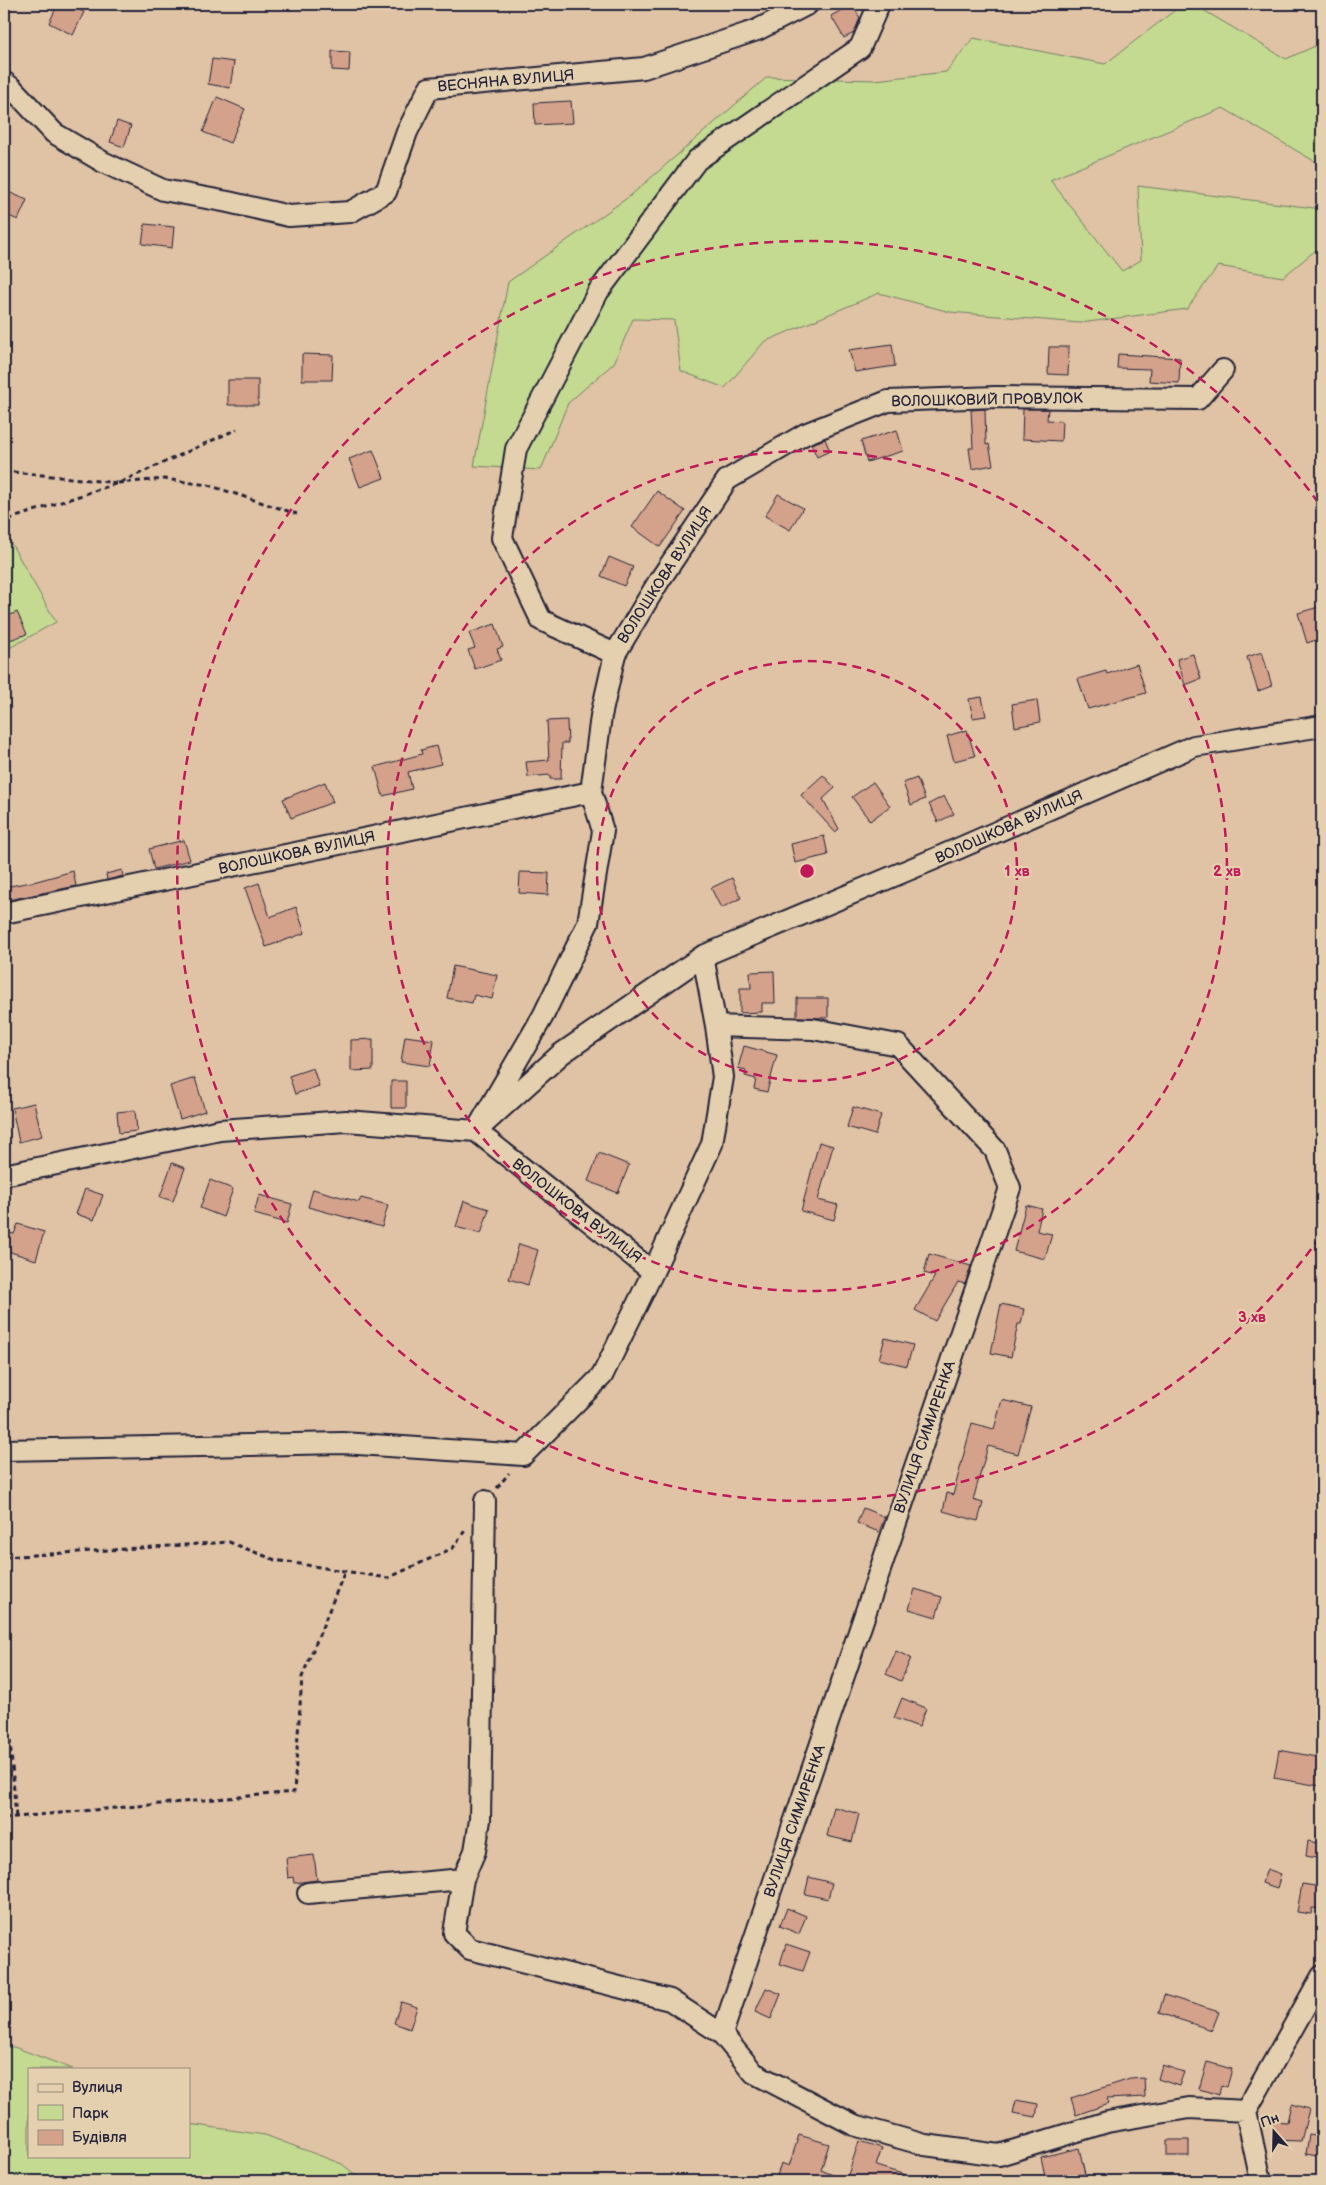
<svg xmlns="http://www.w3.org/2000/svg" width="1326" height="2185" font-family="'Balsamiq Sans',sans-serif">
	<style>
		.green { fill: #c3da90; stroke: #727e66 }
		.building { fill: #d4a18b; stroke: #22223b }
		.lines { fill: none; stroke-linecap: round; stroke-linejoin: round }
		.minor-casing { stroke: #22223b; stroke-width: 24 }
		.path { stroke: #22223b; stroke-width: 3; stroke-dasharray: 5 4; stroke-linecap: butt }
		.minor { stroke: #e4d0ae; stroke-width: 20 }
		.ring { fill: none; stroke: #c2185b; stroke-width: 2.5; stroke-dasharray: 9 6 }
		.labels { text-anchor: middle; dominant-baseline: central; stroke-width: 4.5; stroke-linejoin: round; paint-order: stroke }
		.street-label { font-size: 15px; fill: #22223b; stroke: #e4d0ae }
		.centre { fill: #c2185b; stroke: #e4d0ae; stroke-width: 2.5 }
		.ring-label { font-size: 15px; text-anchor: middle; font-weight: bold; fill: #c2185b; stroke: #e4d0ae; stroke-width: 4.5; stroke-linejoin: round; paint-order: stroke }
	</style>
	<rect width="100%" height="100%" fill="#e0c3a4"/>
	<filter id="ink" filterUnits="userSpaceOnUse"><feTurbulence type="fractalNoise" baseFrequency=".02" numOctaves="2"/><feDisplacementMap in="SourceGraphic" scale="10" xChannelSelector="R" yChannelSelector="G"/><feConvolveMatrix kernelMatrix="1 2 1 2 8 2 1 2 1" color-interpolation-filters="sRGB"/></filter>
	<g filter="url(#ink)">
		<path class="green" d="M1183,4h10l93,55 36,-16v116l-6,3 -93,-54 -173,72 72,91 19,-11 -3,-74 184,23v36l-39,32 -65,-11 -31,43 -107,14 -130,-11 -71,-19 -115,49 -39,46 -44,-17 -7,-51 -41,-1 -19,44 -46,40 -27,67 -67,-4 34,-184 122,-86 137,-119 108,3 71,-8 27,-34 132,26z
			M4,531l52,91 -52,29z
			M4,2047h10l59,22h-44v87h160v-32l76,11 77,29 21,17h-359z"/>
		<path class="building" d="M58,4h7l19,8 -11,23 -24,-12z
			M852,4l8,14 -6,15 -10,5 -13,-22z
			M332,51l18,1 -1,19 -17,-1z
			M212,59l22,3 -4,26 -22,-4z
			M217,97l28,12 -15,34 -27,-11z
			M571,101l2,22 -38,2 -1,-22z
			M117,121l14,5 -7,21 -14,-5z
			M4,190l23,10 -9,20 -14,-6z
			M145,224l29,3 -2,21 -30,-4z
			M892,344l3,22 -40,6 -6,-22z
			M1049,347h20l-1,28 -20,-1z
			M302,354l31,1 -1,25h-30z
			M1118,354l62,4 -1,25 -30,-2 1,-12 -33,-1z
			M228,380h30v25h-30z
			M985,409l1,36 3,-1 4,21 -21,4 -3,-21h4l-2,-38z
			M1023,409h25l-1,11 15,1 -1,20 -39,-2z
			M897,430l6,21 -36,11 -6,-21z
			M825,439l5,12 -13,6 -6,-13z
			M373,450l11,28 -24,9 -11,-28z
			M657,491l28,20 -25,36 -28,-20z
			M778,494l25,14 -13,22 -25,-14z
			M609,557l24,10 -9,19 -23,-10z
			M1322,606v32l-15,5 -9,-30z
			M17,612l10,22 -23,8v-24z
			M495,624l8,23 -6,2 4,11 -26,9 -7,-19 7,-2 -6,-15z
			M1262,652l10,34 -14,5 -11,-34z
			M1193,654l8,25 -16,6 -8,-26z
			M1137,664l9,29 -58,16 -10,-30 28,-8 1,3z
			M982,697l4,19 -13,2 -4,-19z
			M1037,700l3,22 -25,5 -3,-23z
			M567,720l1,23h-6l-1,36h-11v-4l-22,2 -2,-15 23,-2 -2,-39z
			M967,730l8,26 -21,5 -7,-25z
			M436,746l5,18 -33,8 4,17 -29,7 -8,-29 47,-13 -1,-4z
			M823,775l12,13 -12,11 16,30 -4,3 -34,-37z
			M917,778l8,21 -14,6 -8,-22z
			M325,782l8,20 -42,16 -8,-19z
			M873,782l17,24 -20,15 -18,-24z
			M944,796l10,18 -16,8 -9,-18z
			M824,836l4,19 -33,8 -4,-19z
			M184,840l6,20 -36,9 -5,-20z
			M122,870l1,6 -16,4 -1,-6z
			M73,871l3,15 -72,15v-14l33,-6z
			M520,872l29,1 -1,22 -29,-2z
			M732,878l9,20 -20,10 -10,-20z
			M259,883l11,34 26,-10 9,26 -39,14 -21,-59z
			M453,966l44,9 -5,24 -18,-4 -2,8 -25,-5z
			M774,971l1,32h-13v9l-22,1v-25h11l-1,-16z
			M797,998h31v20l-31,-1z
			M405,1036l29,4 -4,26 -29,-4z
			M373,1039v31l-22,1v-31z
			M744,1046l33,9 -10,37 -13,-3 2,-10 -11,-3 1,-6 -8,-2z
			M313,1068l6,18 -24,8 -6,-18z
			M195,1078l10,33 -25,8 -10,-33z
			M391,1081h15v27h-15z
			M34,1103l8,33 -23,6 -7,-34z
			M853,1107l28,8 -6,20 -28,-8z
			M135,1110l2,21 -18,2 -2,-21z
			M819,1142l14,4 -15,54 20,5 -4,15 -33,-9z
			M599,1153l30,12 -11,28 -30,-12z
			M172,1163l13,5 -12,33 -13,-4z
			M210,1180l23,9 -10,28 -23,-9z
			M85,1189l18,6 -9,25 -18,-6z
			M313,1189l46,13 2,-4 27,7 -6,22 -74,-20z
			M259,1195l33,9 -5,19 -33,-9z
			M464,1201l25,8 -8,25 -25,-7z
			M1026,1205l16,4 -5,22 15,3 -7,25 -31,-8z
			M18,1224l26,8 -8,28 -32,-10 5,-17 5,1z
			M519,1244l19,6 -10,35 -19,-6z
			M929,1254l42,12 -6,18 -7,-2 -23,39 -20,-11 20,-34 -11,-3z
			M1001,1304l23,5 -3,15h-3l-7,33 -20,-4z
			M885,1338l28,7 -6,21 -28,-7z
			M1002,1400l29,7 -13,47 -30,-8 -15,54 10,3 -5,18 -35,-10 4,-18 6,2 19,-72 22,6z
			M863,1508l22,9 -6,15 -22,-9z
			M915,1589l27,8 -6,20 -27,-8z
			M896,1651l15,7 -10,23 -15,-7z
			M902,1698l24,10 -7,19 -25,-9z
			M1279,1750l43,8 -2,28 -46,-8z
			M834,1807l25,7 -7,28 -25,-6z
			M1308,1841l14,3v15l-16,-3z
			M314,1855l3,25 -23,3 -1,-6 -5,1 -2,-20z
			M1267,1869l14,5 -4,14 -15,-5z
			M809,1877l23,6 -4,16 -23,-5z
			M1302,1884l20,3v22l-10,-1 -1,6 -14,-2z
			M787,1908l19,8 -7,18 -19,-8z
			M786,1944l24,8 -7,19 -23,-7z
			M766,1988l15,6 -10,25 -16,-7z
			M1164,1995l55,17 -7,18 -53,-17z
			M401,2002l16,5 -7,22 -16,-6z
			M1207,2062l25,7 -5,18 -6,-2 -2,10 -20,-6z
			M1162,2065l22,7 -5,14 -21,-7z
			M1144,2078l1,19 -38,2 1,5 -32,11 -5,-17 59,-19z
			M1016,2100l22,4 -2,13 -23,-4z
			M1291,2104l18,5 -8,32 -29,-1 1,-19 14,1z
			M799,2135l30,9 -8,26 26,11h-53l-17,-5 4,-13 8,3z
			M1309,2135l13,2v20l-16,-3z
			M1167,2140h22v16h-22z
			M859,2141l23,7 -6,18 40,12v3h-59l-10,-3z
			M1079,2148l6,26 -39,7 -5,-24z"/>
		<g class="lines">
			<defs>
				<path id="minor" d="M4,82l8,6 42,45 49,29 60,28 65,12 61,14 61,-4 36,-20 21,-60 22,-44 215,-20 113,-38 51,-26
					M615,654l-74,-34 -39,-82 14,-89 82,-157 99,-132 163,-112 19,-44
					M4,913l587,-121
					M703,956l13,70 7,51 -11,67 -59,128 -177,-141 67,-115 45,-93 15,-92 -12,-39 10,-76 14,-62 44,-73 68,-101 78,-46 83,-33 107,-4 203,2 25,-29
					M716,1026l97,3 85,16 97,105 15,38 -288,846 32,39 100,52 71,20 74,10 108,-33 82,-14 57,3
					M4,1175l216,-45 126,-9 130,10 85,-77 142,-98 229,-96 262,-114 128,-20
					M4,1450l339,-7 180,12 79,-79 51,-104
					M463,1879l12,-28 5,-31 5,-319
					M308,1893l155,-14 -9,54 16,16 200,51 52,34
					M1261,2181l-15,-70 76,-135"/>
			</defs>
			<use href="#minor" class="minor-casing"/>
			<path class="path" d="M4,471l114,12 -114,38
				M121,482l116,-53
				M118,483l46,-4 44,6 89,29
				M497,1488l12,-15
				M4,1557l225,-15 46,18 113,18 65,-30 13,-19
				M4,1659l12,159
				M4,1818l290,-26 8,-115 43,-106"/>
			<use href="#minor" class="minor"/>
		</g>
	</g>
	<g class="ring">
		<circle cx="807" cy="871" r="210"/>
		<circle cx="807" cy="871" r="420"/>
		<path d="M1320 1237A630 630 0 1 1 1320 505"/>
	</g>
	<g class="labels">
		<g class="street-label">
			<text transform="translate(506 81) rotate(-5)">ВЕСНЯНА ВУЛИЦЯ</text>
			<text transform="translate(987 400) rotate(-1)">ВОЛОШКОВИЙ ПРОВУЛОК</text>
			<text transform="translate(665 575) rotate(-57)">ВОЛОШКОВА ВУЛИЦЯ</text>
			<text transform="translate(1009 827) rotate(-24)">ВОЛОШКОВА ВУЛИЦЯ</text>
			<text transform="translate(297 853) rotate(-12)">ВОЛОШКОВА ВУЛИЦЯ</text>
			<text transform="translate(577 1211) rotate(38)">ВОЛОШКОВА ВУЛИЦЯ</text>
			<text transform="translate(925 1437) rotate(-71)">ВУЛИЦЯ СИМИРЕНКА</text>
			<text transform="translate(795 1821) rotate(-71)">ВУЛИЦЯ СИМИРЕНКА</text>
		</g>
	</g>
	<circle cx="807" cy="871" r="8" class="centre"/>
	<g class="ring-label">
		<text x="1017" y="876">1 хв</text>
		<text x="1227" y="876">2 хв</text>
		<text x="1252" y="1322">3 хв</text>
	</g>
	<rect width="1326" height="2185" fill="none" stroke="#e4d0ae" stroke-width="20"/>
	<rect x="10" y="10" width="1306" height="2165" fill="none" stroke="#22223b" stroke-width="2" filter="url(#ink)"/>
	<rect x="28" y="2068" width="162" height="90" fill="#e4d0ae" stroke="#968a80"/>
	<rect x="38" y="2084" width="25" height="8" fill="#e4d0ae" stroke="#968a80"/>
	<text x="72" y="2092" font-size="15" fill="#22223b">Вулиця</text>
	<rect x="38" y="2105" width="25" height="15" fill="#c3da90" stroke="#968a80"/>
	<text x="72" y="2118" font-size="15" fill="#22223b">Парк</text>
	<rect x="38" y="2130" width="25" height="15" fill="#d4a18b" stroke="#968a80"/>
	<text x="72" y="2142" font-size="15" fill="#22223b">Будівля</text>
	<g transform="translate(1274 2132) rotate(340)" stroke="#e4d0ae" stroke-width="4" paint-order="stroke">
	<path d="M0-4L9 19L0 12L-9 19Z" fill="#22223b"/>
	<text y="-8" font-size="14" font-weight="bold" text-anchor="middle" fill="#22223b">Пн</text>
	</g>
</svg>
